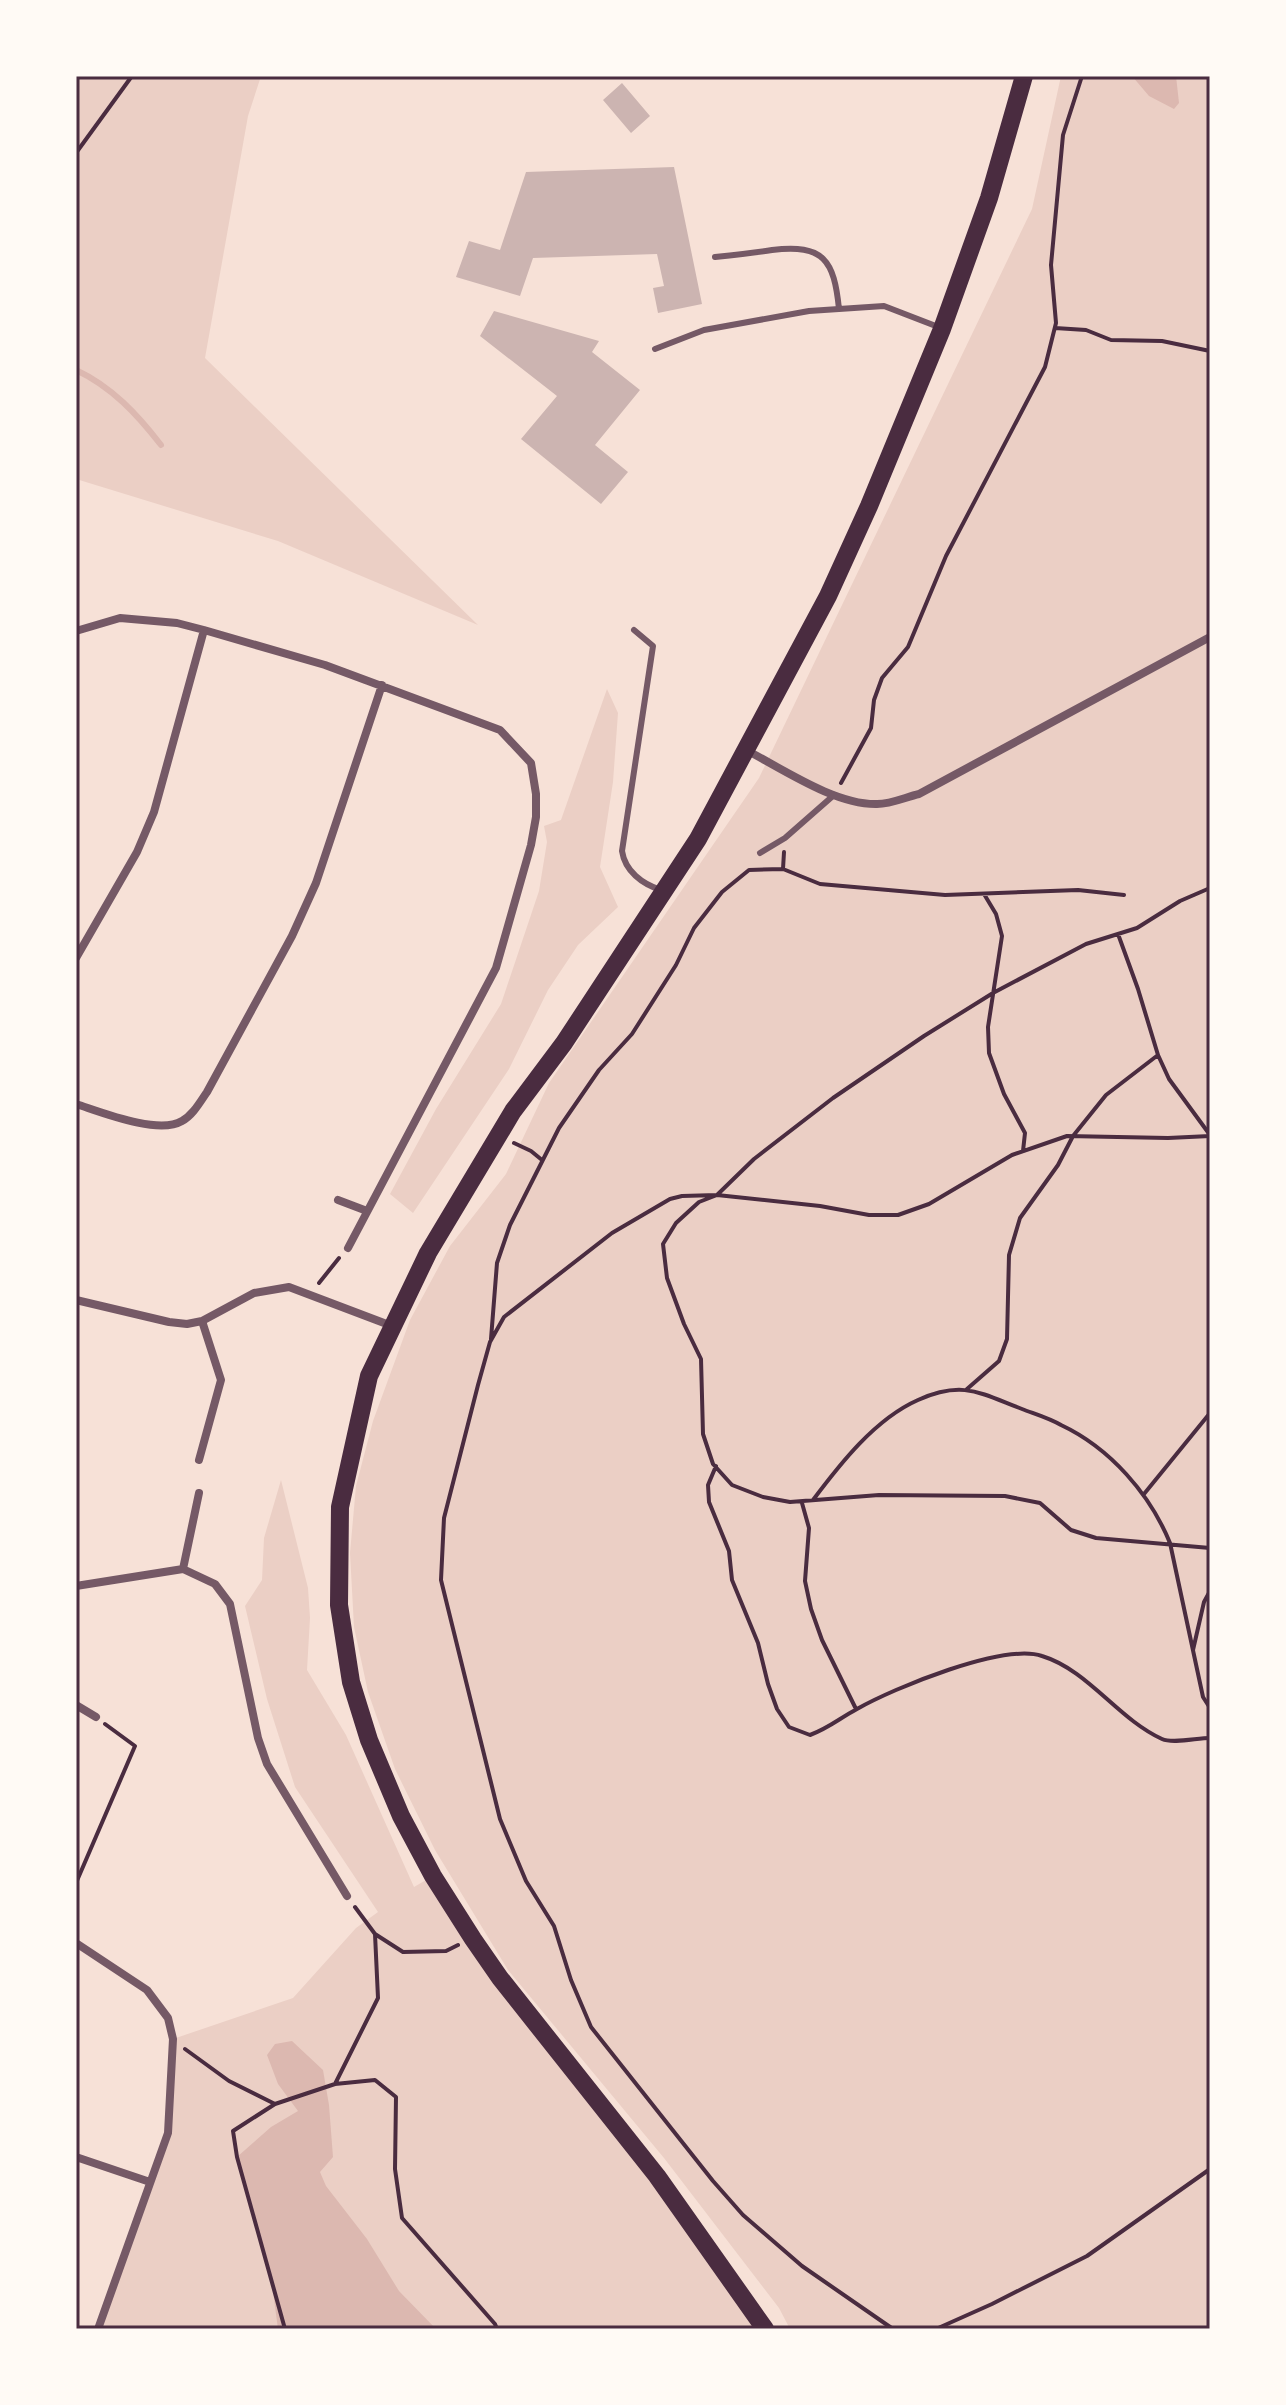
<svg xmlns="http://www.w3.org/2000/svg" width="1286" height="2405" font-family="'Fira Sans Condensed',sans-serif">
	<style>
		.green { fill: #ebcfc5 }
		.water { fill: #dcb8b0 }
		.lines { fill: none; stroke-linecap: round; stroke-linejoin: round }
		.stream { stroke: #dcb8b0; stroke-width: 6 }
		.building { fill: #ccb4b1 }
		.path { stroke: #4a2c40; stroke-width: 4 }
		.service { stroke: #755966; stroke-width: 6 }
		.minor { stroke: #755966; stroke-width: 8 }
		.primary { stroke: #4a2c40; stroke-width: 18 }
		.neatline { fill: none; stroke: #4a2c40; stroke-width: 3 }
	</style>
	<rect width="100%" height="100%" fill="#f7e1d7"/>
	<path class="green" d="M76,76h185l-13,40 -43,242 273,267 -200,-84 -202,-62z
		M1061,76h149v2253h-420l-11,-21 -115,-150 -156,-188 -73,-120 -40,-81 -27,-77 -14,-65 -4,-74 6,-67 17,-65 37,-101 40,-74 56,-72 43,-91 210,-305 273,-569z
		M607,689l11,24 -5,69 -13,85 18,40 -40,38 -30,45 -39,79 -96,144 -23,-19 46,-85 65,-105 38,-113 8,-49 -3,-16 17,-6z
		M281,1480l27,108 2,30 -3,52 39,65 68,152 19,-11 332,453h-667l70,-196 5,-94 120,-41 63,-70 22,-16 -83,-125 -28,-88 -22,-93 17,-26 2,-42z"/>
	<path class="water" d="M1132,76h44l3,27 -5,6 -25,-13z
		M292,2041l31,29 6,35 4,52 -13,15 6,14 41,53 32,52 37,38h-158l-8,-60 -33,-112 34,-30 27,-16 -20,-27 -11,-29 8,-11z"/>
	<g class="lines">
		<path class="stream" d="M76,370c36,17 61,44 85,75"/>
	</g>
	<path class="building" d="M622,83l28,33 -19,17 -28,-33z
		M674,167l28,137 -44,9 -5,-25 11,-2 -7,-32 -124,4 -13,38 -64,-19 13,-36 31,9 26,-78z
		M494,311l105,30 -7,11 48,38 -45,55 33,27 -27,32 -80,-65 36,-43 -77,-60z"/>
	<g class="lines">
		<path class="path" d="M76,153l56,-77
			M1055,328l31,2 25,10 51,1 48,10
			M841,783l30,-55 3,-28 8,-22 26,-31 38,-91 99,-189 11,-44 -5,-58 12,-130 19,-59
			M784,852l-1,17 37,15 125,11 133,-5 46,5
			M1210,888l-30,13 -43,27 -51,16 -93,49 -69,43 -91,62 -79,61 -37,36 -18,7 -23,21 -13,21 4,34 17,46 17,35 2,75 10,30 19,21 31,12 27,5 89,-7 126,1 35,7 31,27 25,8 114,10
			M984,894l12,20 6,22 -14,91 1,26 15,41 21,39 -2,18
			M1118,934l20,55 20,66 11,24 41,56
			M514,1143l17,8 11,9
			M319,1283l20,-25
			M491,1339l6,-76 13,-38 49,-97 40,-58 33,-36 44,-69 18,-37 28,-36 27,-22 34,-1
			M967,1389l32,-28 8,-22 2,-84 11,-37 38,-53 15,-29 33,-41 52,-40
			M716,1466l-8,19 1,17 20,49 3,29 26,63 10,41 9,25 12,18 21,8c19,-7 30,-17 47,-26 37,-21 146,-66 185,-53 46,14 76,63 120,83 11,5 35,-1 48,-1
			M1144,1494l66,-81
			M813,1500c27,-36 62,-81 105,-100 45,-20 62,-7 104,9 13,5 27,9 39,16 49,23 89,69 109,118l33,154 7,11
			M802,1503l7,25 -4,53 6,28 11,31 34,69
			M1193,1650l11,-48 6,-11
			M76,1883l59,-137 -30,-22
			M375,1934l28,18 43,-1 12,-6
			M185,2049l44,32 46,23
			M335,2084l43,-86 -3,-64 -20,-27
			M285,2329l-48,-172 -4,-26 42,-27 60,-20 40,-4 21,17 -1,72 7,49 93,106 2,5
			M893,2329l-91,-63 -59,-51 -30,-34 -122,-154 -20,-47 -17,-54 -28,-45 -26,-62 -59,-239 3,-62 34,-133 12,-43 14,-25 108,-84 58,-34 12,-3 35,-1 103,11 49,9h29l31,-11 83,-49 55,-19 101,2 42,-2
			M936,2329l56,-25 95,-48 123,-87"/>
		<path class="service" d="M715,257c19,-2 38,-4 57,-7 52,-6 62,10 67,59
			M655,349l49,-19 105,-19 75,-5 57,22
			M634,630l19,16 -31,205c3,20 20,33 39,39
			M760,853l25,-15 49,-43"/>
		<path class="minor" d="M76,631l44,-13 57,5 27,7 121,35 175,65 31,33 5,31v23l-5,28 -35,123 -148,280
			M746,750c37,19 89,55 131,54 14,0 29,-7 42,-10l291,-157
			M76,958l61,-106 17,-40 50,-182
			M76,1104c25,8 82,31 106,17 11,-6 18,-19 25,-29l85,-156 24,-53 66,-198
			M338,1200l29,11
			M76,1300l93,22 18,2 15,-3 52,-28 35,-6 103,39
			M199,1460l22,-80 -19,-59
			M183,1569l16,-76
			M76,1586l107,-17 32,15 15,20 28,134 9,26 80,132
			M76,1705l20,12
			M76,1943l71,47 21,28 5,21 -5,94 -70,196
			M76,2157l74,25"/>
		<path class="primary" d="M765,2329l-108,-153 -157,-198 -27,-39 -40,-63 -32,-60 -32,-76 -18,-58 -12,-77 1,-98 29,-131 59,-123 85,-142 51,-68 134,-204 130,-243 41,-90 73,-177 47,-131 35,-122"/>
	</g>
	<rect width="1286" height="2405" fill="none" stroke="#fffaf5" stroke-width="156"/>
	<rect x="78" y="78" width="1130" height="2249" class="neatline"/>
</svg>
